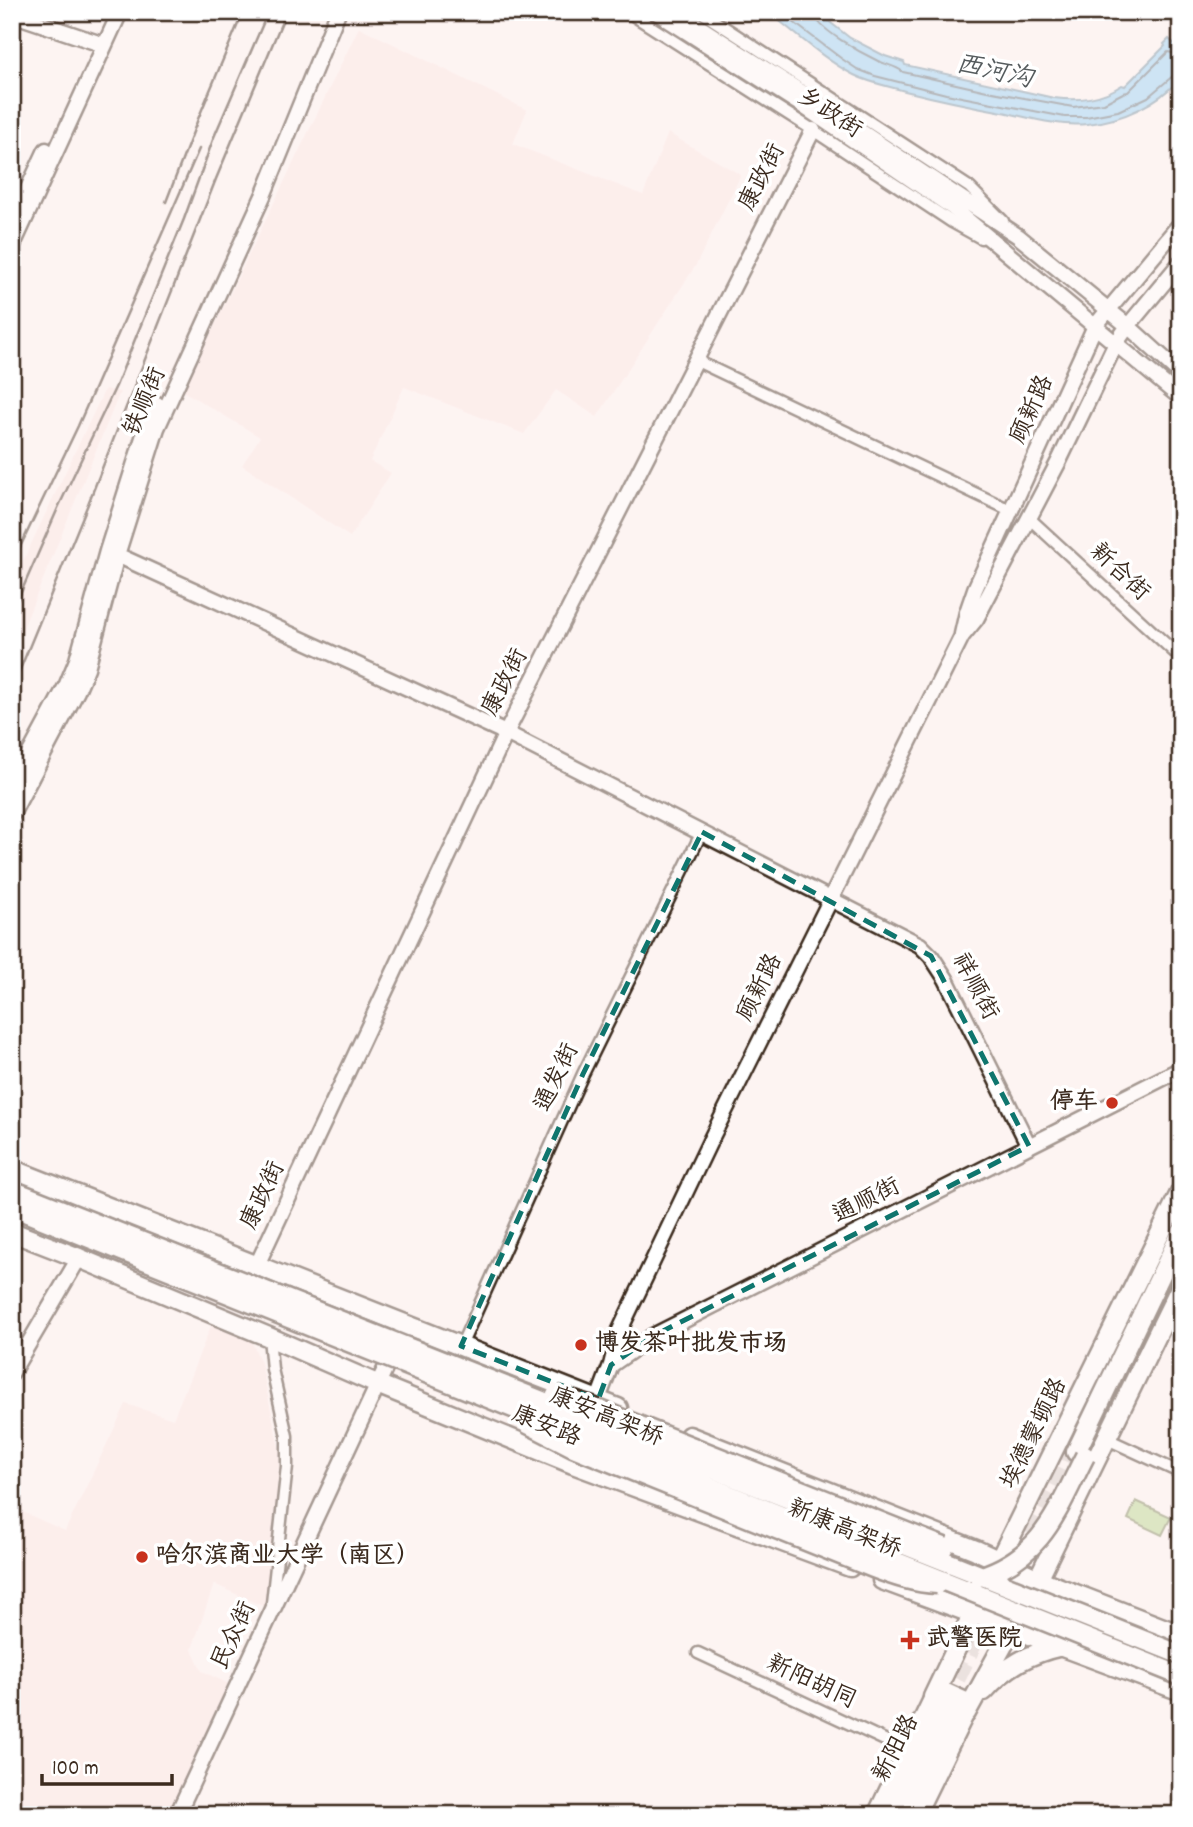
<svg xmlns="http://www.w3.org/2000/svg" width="1193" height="1827" font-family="Dekko,'LXGW WenKai TC',sans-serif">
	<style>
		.built { fill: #fbe6e3 }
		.green { fill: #b7d58d; stroke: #798056; stroke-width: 2 }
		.water { fill: #94d0f5; stroke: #708e9f; stroke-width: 2 }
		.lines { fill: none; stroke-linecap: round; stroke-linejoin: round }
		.shore { stroke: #5f6c74; stroke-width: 2 }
		.highway-tunnel { stroke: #d6ccc8; stroke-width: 18; stroke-dasharray: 18 9; stroke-linecap: butt }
		.street-casing { stroke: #3b2a1e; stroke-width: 15 }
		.secondary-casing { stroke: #3b2a1e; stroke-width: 19 }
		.primary-casing { stroke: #3b2a1e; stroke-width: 21 }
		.highway-casing { stroke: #3b2a1e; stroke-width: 23 }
		.street { stroke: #fff; stroke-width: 10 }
		.secondary { stroke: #fff; stroke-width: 14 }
		.primary { stroke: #fff; stroke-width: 16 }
		.highway { stroke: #fff; stroke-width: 18 }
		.rail { stroke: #3b2a1e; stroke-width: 2.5 }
		.highway-bridge-casing { stroke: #3b2a1e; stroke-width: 23; stroke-linecap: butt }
		.highway-bridge { stroke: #fff; stroke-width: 18 }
		.marked { fill: none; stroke: #0f766e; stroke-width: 5; stroke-dasharray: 14 9; stroke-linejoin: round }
		.poi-dot { fill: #c8321e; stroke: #fff; stroke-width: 2.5 }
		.labels { text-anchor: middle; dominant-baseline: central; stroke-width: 7; stroke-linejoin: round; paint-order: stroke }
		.street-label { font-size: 24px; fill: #3b2a1e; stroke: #fff }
		.poi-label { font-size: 24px; font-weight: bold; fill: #3b2a1e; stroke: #fff; text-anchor: start }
		.water-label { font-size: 26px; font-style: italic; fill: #565c5e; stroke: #fff }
	</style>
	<rect width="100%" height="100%" fill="#fdf4f2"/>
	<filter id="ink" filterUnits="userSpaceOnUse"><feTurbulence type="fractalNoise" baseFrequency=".0143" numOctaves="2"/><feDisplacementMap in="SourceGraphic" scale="14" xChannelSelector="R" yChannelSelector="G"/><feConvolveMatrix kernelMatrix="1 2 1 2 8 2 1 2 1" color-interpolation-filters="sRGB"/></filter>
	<g filter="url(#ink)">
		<path class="built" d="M359,27l168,83 -14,34 130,51 25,-62 73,42 -45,90 -99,152 -41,-27 -32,44 -120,-47 -34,74 21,12 -41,64 -108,-72 18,-28 -77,-46z
			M105,389l15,3 -108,263v-71z
			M213,1321l39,21 9,21 19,90 -13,155 -53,-24 -22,65 10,22 27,13 -60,131h-157v-308l53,24 61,-127 47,15z"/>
		<path class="green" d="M1136,1501l35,16 -9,18 -34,-16z"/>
		<path class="water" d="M768,12h49l33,26 35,18 19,6 1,3 149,33c25,3 47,1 68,-13l3,1 40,-40 -1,-2 5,-5 12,11v28c-24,26 -59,43 -94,46 -27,3 -57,-6 -84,-12 -33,-6 -66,-13 -98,-21 -17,-5 -35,-8 -51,-16 -31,-16 -58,-42 -86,-63z"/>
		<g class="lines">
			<path class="shore" d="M780,12l62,47 15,10 18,7 71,18 119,23h21l32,-6 30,-14 26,-22 7,-1
				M813,12c2,16 50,42 65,49 9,4 18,5 25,11l84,19 86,16 31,-4 19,-10 5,-1 40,-40 13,3"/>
			<path class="highway-tunnel" d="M945,1703l122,-256"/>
			<defs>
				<path id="street" d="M628,12l185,118 139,92 29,16
					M701,12l268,175 34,34
					M697,361l315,150
					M1029,518l152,140
					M269,1337l3,32 15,67v30l-15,137
					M461,1346l122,-272 119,-242
					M1105,1438l76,35
					M698,1653l208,97"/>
				<path id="secondary" d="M656,12l144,92 153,104 228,190
					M676,12l130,83 212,141 110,90 53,48
					M12,14l92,31
					M12,223l34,-73
					M12,247l108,-235
					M117,555l389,178 414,212 11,11 15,23 83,167
					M962,634l5,-22 8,-23 120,-263 86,-103
					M12,786l55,-102 10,-24 30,-109 40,-126 10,-21
					M12,814l65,-123 10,-23 30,-113 40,-127 106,-232 75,-184
					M257,1265l249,-532 307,-603
					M611,1365l9,-35 91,-191 251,-503 14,-17 83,-158 57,-118 12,-17 53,-64
					M12,1372l67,-114
					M595,1407l16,-42 42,-29 528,-267
					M177,1815l229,-491"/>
				<path id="primary" d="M876,1815l57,-118
					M889,1815l56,-112
					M904,1815l48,-103
					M916,1815l50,-102"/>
				<path id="highway" d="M12,1169l606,239
					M12,1232l67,26 190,79 108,47 196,80 277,103
					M689,1436l287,114 71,33 134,52
					M1076,1452l105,-219
					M994,1571l187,-380
					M882,1580l299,111
					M1034,1587l147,-301
					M937,1689l33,15
					M984,1691c22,-25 46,-38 78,-45
					M933,1697l44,-92
					M966,1713l52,-95"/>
			</defs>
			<use href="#street" class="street-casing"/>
			<use href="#secondary" class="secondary-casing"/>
			<use href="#primary" class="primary-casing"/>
			<use href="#highway" class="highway-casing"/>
			<use href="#street" class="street"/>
			<use href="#secondary" class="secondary"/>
			<use href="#primary" class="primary"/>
			<use href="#highway" class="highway"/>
			<path class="rail" d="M166,202l32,-83 45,-107
				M12,564l66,-138 121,-277
				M12,613l46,-105 58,-122 68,-167 30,-82 54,-125
				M12,689l76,-185 128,-325 70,-167"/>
			<defs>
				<path id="highway-bridge" d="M12,1190l1169,465
					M12,1207l1169,469
					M556,1395l39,13 349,139
					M528,1424l45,23 300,121c21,8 41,15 64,16
					M979,1577c64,-20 78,-66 106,-121"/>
			</defs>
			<use href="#highway-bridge" class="highway-bridge-casing"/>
			<use href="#highway-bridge" class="highway-bridge"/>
		</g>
	</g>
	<path d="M0 0H1193V1827H0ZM702,832l229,124 98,190 -376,190 -42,29 -13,35 -137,-54 122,-272z" fill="#fdf4f2" fill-opacity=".55" fill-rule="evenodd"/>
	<path class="marked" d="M702,832l229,124 98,190 -376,190 -42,29 -13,35 -137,-54 122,-272z"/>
	<g class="poi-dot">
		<circle cx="1112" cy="1103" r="7"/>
		<circle cx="581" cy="1345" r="7"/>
		<circle cx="142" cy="1557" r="7"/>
		<path d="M906.5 1629.5h7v7h7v7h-7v7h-7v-7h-7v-7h7z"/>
	</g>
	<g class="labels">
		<g class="street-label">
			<text transform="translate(829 114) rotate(33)">乡政街</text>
			<text transform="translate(763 178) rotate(-63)">康政街</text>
			<text transform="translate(146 402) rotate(-67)">铁顺街</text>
			<text transform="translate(1033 410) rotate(-66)">顾新路</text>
			<text transform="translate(1119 573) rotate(43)">新合街</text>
			<text transform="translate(506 683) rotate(-63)">康政街</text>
			<text transform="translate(974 987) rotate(62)">祥顺街</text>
			<text transform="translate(761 988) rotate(-64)">顾新路</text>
			<text transform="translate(558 1078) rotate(-65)">通发街</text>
			<text transform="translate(264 1196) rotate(-65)">康政街</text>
			<text transform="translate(867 1202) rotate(-27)">通顺街</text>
			<text transform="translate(606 1418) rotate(22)">康安高架桥</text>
			<text transform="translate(546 1427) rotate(22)">康安路</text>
			<text transform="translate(1035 1434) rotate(-64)">埃德蒙顿路</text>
			<text transform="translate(844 1530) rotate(22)">新康高架桥</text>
			<text transform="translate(235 1636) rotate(-65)">民众街</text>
			<text transform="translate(811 1683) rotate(25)">新阳胡同</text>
			<text transform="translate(897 1749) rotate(-63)">新阳路</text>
		</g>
		<g class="poi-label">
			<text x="1098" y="1103" text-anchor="end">停车</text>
			<text x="595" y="1345">博发茶叶批发市场</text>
			<text x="156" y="1557">哈尔滨商业大学（南区）</text>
			<text x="926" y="1640">武警医院</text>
		</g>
		<g class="water-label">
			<text transform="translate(994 73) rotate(12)">西河沟</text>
		</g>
	</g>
	<rect width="1193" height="1827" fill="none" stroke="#fff" stroke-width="42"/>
	<rect x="21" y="21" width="1151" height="1785" fill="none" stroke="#3b2a1e" stroke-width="2.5" filter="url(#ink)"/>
	<path d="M42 1774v10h130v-10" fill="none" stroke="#3b2a1e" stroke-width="3.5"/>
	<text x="52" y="1774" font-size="21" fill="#3b2a1e" stroke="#ffffff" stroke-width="5" paint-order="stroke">100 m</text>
</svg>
